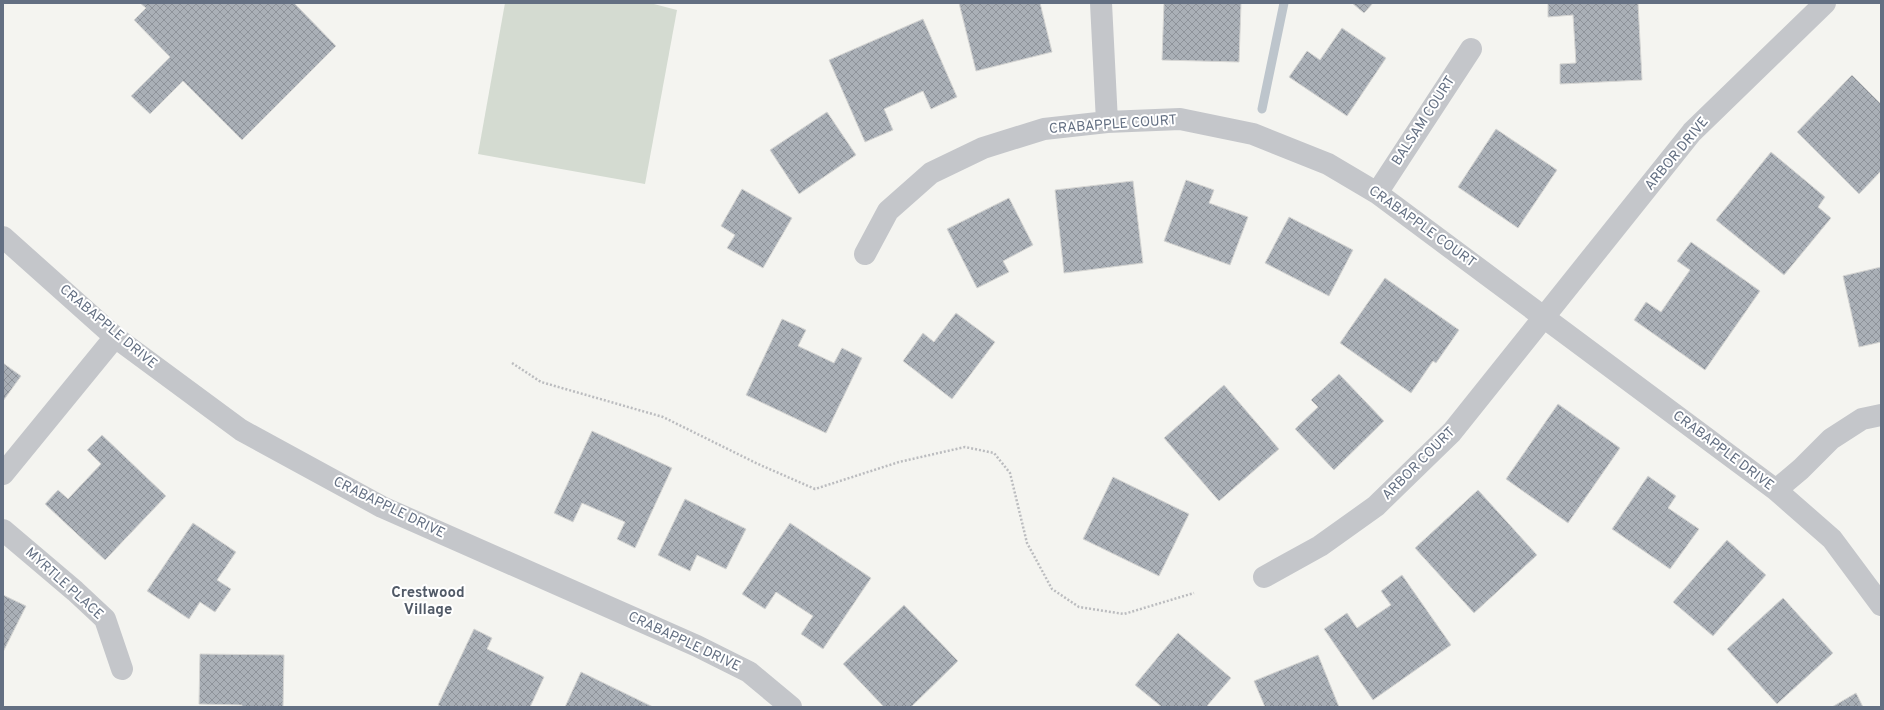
<svg xmlns="http://www.w3.org/2000/svg" width="1884" height="710" font-family="Overpass,sans-serif">
	<style>
		.pitch { fill: #d4dbd1 }
		.lines { fill: none; stroke-linecap: round; stroke-linejoin: round }
		.stream { stroke: #bdc5cc; stroke-width: 9 }
		.building { fill: url(#building-cross-hatch); stroke: #d5d5d3 }
		.path { stroke: #bbbcbf; stroke-width: 2.5; stroke-dasharray: 2 2; stroke-linecap: butt }
		.street { stroke: #c4c6ca; stroke-width: 22 }
		.labels { text-anchor: middle; dominant-baseline: central; stroke-width: 4; stroke-linejoin: round; paint-order: stroke }
		.street-label { font-size: 14px; fill: #636f82; stroke: #fff }
		.neighbourhood-label { font-size: 15px; font-weight: bold; fill: #515a67; stroke: #fff }
	</style>
	<defs>
		<pattern id="building-cross-hatch" width="8" height="8" patternUnits="userSpaceOnUse"><rect width="8" height="8" fill="#aab0b7"/><path d="M0 0l8 8M0 8l8-8" fill="none" stroke="#8e939a"/></pattern>
	</defs>
	<rect width="100%" height="100%" fill="#f4f4f0"/>
	<path class="pitch" d="M505,3h145l27,7 -32,174 -167,-30z"/>
	<g class="lines">
		<path class="stream" d="M1262,109l22,-106"/>
	</g>
	<path class="building" d="M140,3h154l42,43 -94,94 -59,-59 -33,33 -19,-18 39,-39 -36,-37 12,-12z
		M959,3h81l12,49 -76,19z
		M1164,3h77l-2,59 -77,-2z
		M1352,3h21l-9,10z
		M1548,3h90l4,77 -82,4v-20l16,-1 -3,-48 -25,2z
		M923,19l34,78 -26,12 -8,-18 -39,18 9,21 -28,12 -36,-82z
		M1342,28l44,30 -39,58 -58,-39 18,-26 13,9z
		M1852,75l29,29v67l-22,23 -62,-62z
		M827,112l29,43 -57,39 -29,-44z
		M1496,129l61,41 -39,58 -60,-41z
		M1771,152l54,45 -7,10 13,11 -47,57 -68,-55z
		M1186,180l28,10 -5,13 39,14 -18,48 -66,-24z
		M1133,181l10,82 -79,10 -9,-83z
		M742,189l50,29 -29,50 -36,-20 8,-13 -14,-9z
		M1009,198l24,47 -30,16 6,11 -32,16 -30,-59z
		M1289,217l64,33 -24,46 -64,-33z
		M1691,242l69,49 -55,79 -71,-50 12,-18 15,10 29,-42 -13,-9z
		M1881,267v75l-22,5 -16,-71z
		M1385,278l74,52 -23,33 -3,-2 -22,32 -71,-50z
		M956,313l39,29 -43,57 -49,-38 20,-28 11,9z
		M782,319l24,11 -8,16 36,17 8,-15 20,10 -36,75 -80,-38z
		M3,363l18,13 -18,25z
		M1339,374l45,47 -50,49 -39,-41 23,-22 -7,-7z
		M1224,385l55,64 -60,52 -55,-63z
		M1558,404l62,44 -52,75 -62,-44z
		M592,431l80,37 -37,80 -18,-9 8,-17 -43,-19 -9,19 -19,-9z
		M102,435l64,61 -61,64 -60,-56 13,-14 10,9 33,-35 -14,-14z
		M1648,476l28,20 -8,12 31,21 -29,40 -58,-40z
		M1113,477l76,37 -30,62 -76,-37z
		M1478,490l59,65 -63,58 -59,-65z
		M685,499l61,30 -20,40 -29,-14 -7,16 -32,-16z
		M193,523l43,29 -19,28 14,9 -16,23 -15,-10 -11,17 -42,-28z
		M790,523l81,55 -48,71 -22,-15 12,-18 -37,-24 -11,17 -23,-15z
		M1727,540l39,35 -53,61 -40,-34z
		M1402,575l49,70 -78,55 -49,-71 23,-16 10,15 34,-23 -10,-14z
		M3,595l23,11 -23,46z
		M1783,598l50,55 -56,51 -50,-55z
		M904,605l54,56 -47,46h-27l-41,-43z
		M474,629l18,9 -5,11 57,28 -14,30h-89l-3,-2z
		M1178,633l53,45 -25,29h-44l-27,-22z
		M200,654l84,1 -1,52h-41v-2l-43,-1z
		M1318,655l21,52h-74l-11,-26z
		M581,672l72,35h-88z
		M1856,693l7,14h-31z"/>
	<g class="lines">
		<path class="path" d="M512,363l29,19 122,35 95,47 57,25 84,-27 66,-15 29,6 16,20 17,70 25,46 27,18 45,7 70,-21"/>
		<path class="street" d="M1101,3l6,119
			M1377,193l94,-144
			M3,237l112,100 126,93 141,77 315,139 52,26 42,35
			M865,254l23,-43 43,-38 52,-25 61,-19 63,-7 73,-3 73,15 75,30 49,29 399,297 56,49 49,66
			M3,474l112,-137
			M1776,490l25,-21 30,-30 31,-20 19,-4
			M3,530l72,61 30,28 17,50
			M1264,577l56,-31 56,-40 76,-74 240,-300 133,-129"/>
	</g>
	<g class="labels">
		<g class="street-label">
			<text transform="translate(1424 121) rotate(-57)">BALSAM COURT</text>
			<text transform="translate(1113 125) rotate(-4)">CRABAPPLE COURT</text>
			<text transform="translate(1677 154) rotate(-50)">ARBOR DRIVE</text>
			<text transform="translate(1422 227) rotate(36)">CRABAPPLE COURT</text>
			<text transform="translate(108 327) rotate(40)">CRABAPPLE DRIVE</text>
			<text transform="translate(1723 451) rotate(37)">CRABAPPLE DRIVE</text>
			<text transform="translate(1419 464) rotate(-45)">ARBOR COURT</text>
			<text transform="translate(389 508) rotate(26)">CRABAPPLE DRIVE</text>
			<text transform="translate(64 584) rotate(42)">MYRTLE PLACE</text>
			<text transform="translate(684 642) rotate(25)">CRABAPPLE DRIVE</text>
		</g>
		<g class="neighbourhood-label">
			<text x="428" y="593">Crestwood<tspan x="428" dy="17">Village</tspan></text>
		</g>
	</g>
	<rect width="1884" height="710" fill="none" stroke="#636f82" stroke-width="8"/>
</svg>
